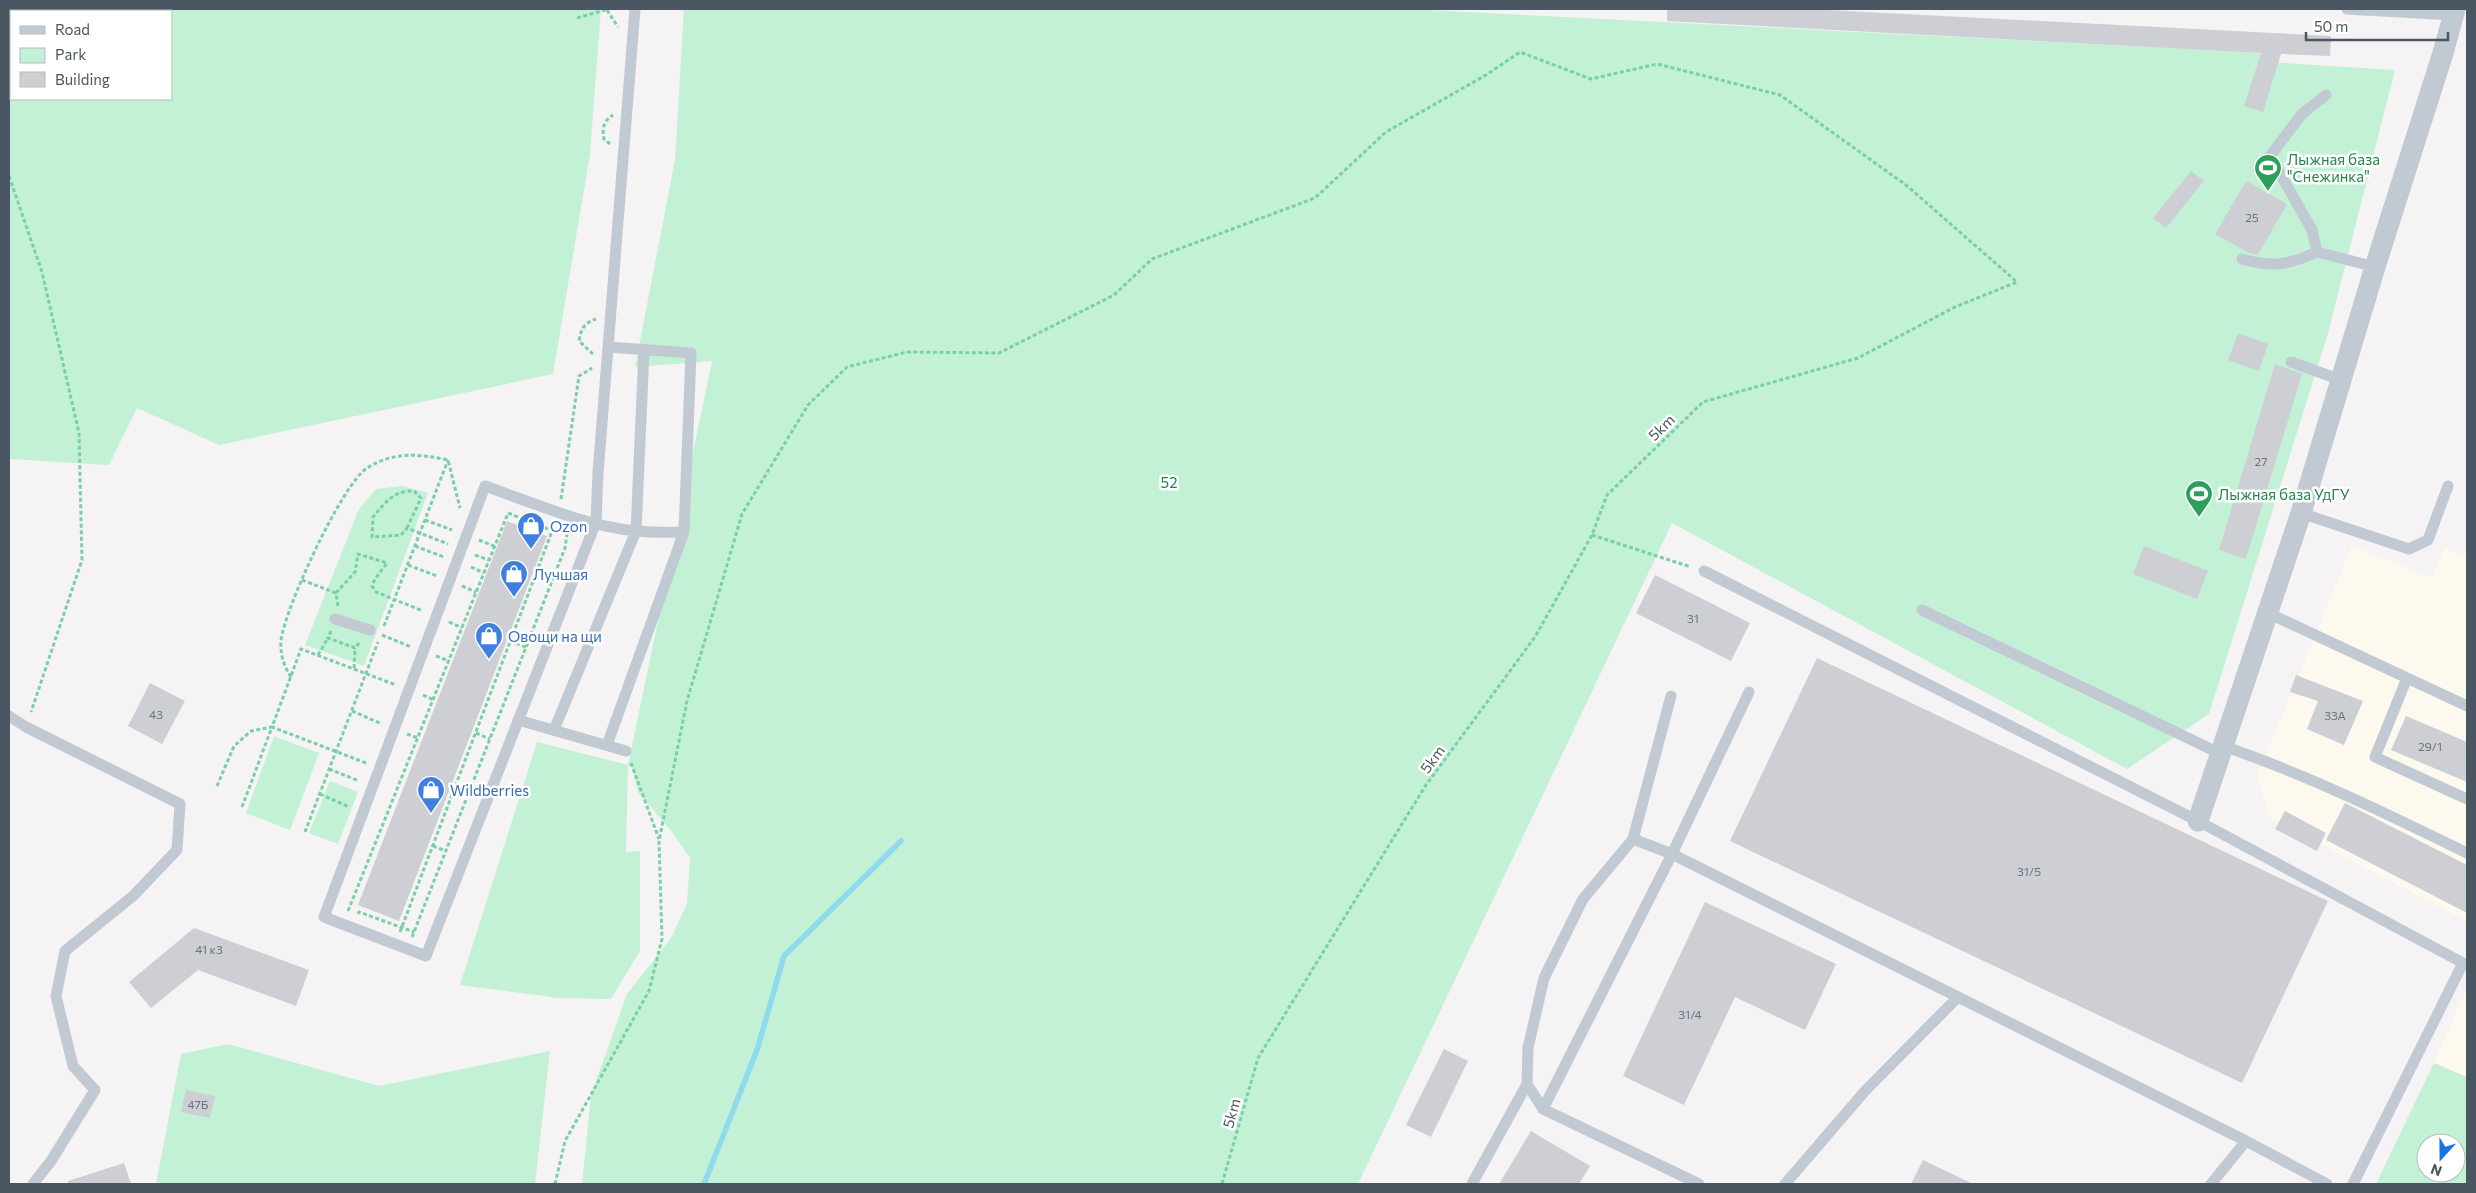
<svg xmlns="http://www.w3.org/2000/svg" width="2476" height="1193" font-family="Commissioner,sans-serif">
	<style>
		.commercial { fill: #fdf9ef }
		.green { fill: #c3f1d5; fill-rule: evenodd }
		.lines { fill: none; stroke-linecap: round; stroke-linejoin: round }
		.stream { stroke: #90daee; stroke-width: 5.5 }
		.building { fill: #cdcfd5 }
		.path { stroke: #7ad0a6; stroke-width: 3; stroke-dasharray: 4 2.5; stroke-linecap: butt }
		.service { stroke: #c1cad2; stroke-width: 11 }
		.minor { stroke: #c1cad2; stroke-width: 21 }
		.labels { text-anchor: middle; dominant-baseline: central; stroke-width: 5; stroke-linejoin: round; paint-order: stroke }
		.number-label { font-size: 12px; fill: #6b747e }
		.leisure-label { font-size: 15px; fill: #27864d; stroke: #fff; text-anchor: start }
		.street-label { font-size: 15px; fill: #4a5661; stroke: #fff }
		.park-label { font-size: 15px; fill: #17864f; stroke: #fff }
		.shop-label { font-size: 15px; fill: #366cbe; stroke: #fff; text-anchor: start }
	</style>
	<rect width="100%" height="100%" fill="#f5f3f3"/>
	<path class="commercial" d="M2352,546l80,32 12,-30 23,9v364l-197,-103 -13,-42z
		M2467,988v89l-33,-14z"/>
	<path class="green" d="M9,9h592l-11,145 -37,220 -334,71 -82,-37 -28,57 -100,-6zM171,11v88h-160v-88z
		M684,9h724l838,43 20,2v8l129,8 -67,263 -119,381 -82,55 -455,-246 -314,661h-776l9,-89 36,-101 44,-56 16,-34 3,-46 -18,-26 -34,-40 -6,-25 -4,-1 -2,86 14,-1v100l-29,48 -52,-1 -99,-13 77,-243 91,23 84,-404 -77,6 40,-207z
		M403,486l25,7 -64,173 -59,-21 54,-136 17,-20z
		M274,736l45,17 -29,77 -44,-17z
		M330,781l28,11 -20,52 -29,-11z
		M228,1044l151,42 171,-35 -15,133h-379l25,-130z
		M2434,1063l33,14v107h-91zM2426,1143h30v30h-30z"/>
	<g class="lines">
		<path class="stream" d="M704,1184l53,-134 27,-94 117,-115"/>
	</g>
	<path class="building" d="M1667,9h142l522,27 -1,20 -49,-2 -18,58 -19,-6 17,-53 -594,-32z
		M2191,171l13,10 -38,47 -13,-10z
		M2246,181l41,23 -29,51 -9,-2 -34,-19z
		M2238,333l30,11 -9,27 -31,-11z
		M2275,364l27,10 -56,185 -27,-9z
		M507,521l40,15 -148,385 -41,-16z
		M2144,546l64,25 -11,28 -64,-25z
		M1655,575l95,48 -19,38 -95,-48z
		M1817,658l511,243 -86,182 -512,-242z
		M2296,675l67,26 -19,44 -37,-16 11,-28 -28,-9z
		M150,683l35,18 -23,43 -34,-18z
		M2406,716l61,26v40l-76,-32z
		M2345,803l122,62v48l-141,-73z
		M2285,811l41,22 -9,18 -42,-22z
		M1705,902l131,62 -31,66 -70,-33 -51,108 -61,-29z
		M194,928l115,42 -13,36 -98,-36 -47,38 -22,-26z
		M1444,1049l24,12 -37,76 -25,-12z
		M186,1090l29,6 -5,22 -29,-6z
		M1531,1131l59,35 -11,18h-80z
		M1923,1160l50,24h-62z
		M124,1163l7,21h-62l-1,-3z"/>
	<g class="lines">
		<path class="path" d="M607,10l11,17
			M577,18l31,-9
			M610,144l-6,-5c-2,-10 -1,-18 9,-24
			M9,176l33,96 37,161 3,127 -51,152
			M593,354l-14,-13c2,-12 5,-18 17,-22
			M561,499l18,-123 13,-8
			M425,520l27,10
			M407,528l14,-30 -7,-7c-20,-1 -29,12 -41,26l-1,20 29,-2 6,-7 41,16
			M1592,535l99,32
			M479,540l15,6
			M415,546l29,11
			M475,555l14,5
			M408,565l29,11
			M471,567l13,6
			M302,580l34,13 2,13
			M462,586l14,6
			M336,593l19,-21 3,-18 29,9 -12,16 -3,7 4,6 47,19
			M449,622l13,6
			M384,626l64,-166
			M331,631l-3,7 27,10 5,-6
			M382,635l29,12
			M510,641l16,6
			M318,655l10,-17
			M436,656l13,5
			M354,668l1,-20
			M291,677c-7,-11 -11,-22 -10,-36 3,-31 61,-157 86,-173 27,-17 52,-14 81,-8l12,48
			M423,695l11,5
			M352,711l30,13
			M476,733l14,6
			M407,734l11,4
			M366,763l-94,-36 29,-78 95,36
			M631,763l28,76
			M329,769l30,12
			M217,786l17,-40 17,-15 21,-4 -30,80
			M320,794l29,13
			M305,832l73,-190
			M433,846l13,5
			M348,911l160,-398 45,18
			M358,914l1,-2 55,20
			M400,932l154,-406
			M412,937l153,-389 2,-14 -2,-4
			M555,1184l10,-43 84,-150 13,-52 -3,-98 28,-140 55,-187 66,-109 39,-38 60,-15 92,1 115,-58 38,-36 163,-61 71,-66 100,-57 34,-23 71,27 66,-15 123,31 126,90 111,97 -62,25 -97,51 -155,44 -96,93 -15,40 -57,102 -109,148 -168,273 -36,126"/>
		<path class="service" d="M2347,9l106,6
			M2326,95l-24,19 -32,42 42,74 5,22 58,15
			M2242,259c31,9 46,6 75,-7
			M608,347l83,6 -7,179c-16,0 -32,1 -47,-1 -52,-5 -103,-28 -152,-45l-161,431 102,39 170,-434 2,-49 37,-464
			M2291,362l50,18
			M2301,513l108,36 19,-9 20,-54
			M1704,571l494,250 265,142 -110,221
			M1922,610l299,144
			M2268,613l199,93
			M335,619l35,11
			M2407,678l-32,79 92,42
			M1749,692l-77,162 574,287
			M9,716l17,11 154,77 -3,46 -44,46 -68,55 -9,45 17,70 22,24 -44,71 -18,23
			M518,720l108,31
			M554,730l82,-199 8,-180
			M607,745l77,-213
			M2223,746c85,29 164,68 244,107
			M1633,839l39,15 -129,255 156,75
			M1543,1109l-16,-25 1,-36 16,-70 39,-79 50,-60 38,-143
			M1472,1184l55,-100
			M1785,1184l80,-93 93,-94
			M2211,1184l35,-43 81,43"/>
		<path class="minor" d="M2198,821l103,-308 74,-246 68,-214 12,-44"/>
	</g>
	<defs>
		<symbol id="stadium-pin" viewBox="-11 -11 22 30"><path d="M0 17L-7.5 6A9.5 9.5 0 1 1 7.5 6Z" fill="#2e9e5b" stroke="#fff"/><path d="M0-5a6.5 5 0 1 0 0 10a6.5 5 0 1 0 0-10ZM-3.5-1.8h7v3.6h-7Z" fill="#fff"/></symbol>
		<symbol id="shop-pin" viewBox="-11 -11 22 30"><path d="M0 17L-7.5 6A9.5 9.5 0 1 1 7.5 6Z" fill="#3f7fe0" stroke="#fff"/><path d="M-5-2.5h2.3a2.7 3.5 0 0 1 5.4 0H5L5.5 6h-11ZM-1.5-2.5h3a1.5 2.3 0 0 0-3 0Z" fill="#fff"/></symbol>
	</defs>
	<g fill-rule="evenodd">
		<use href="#stadium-pin" x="2252" y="152" width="32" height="43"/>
		<use href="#stadium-pin" x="2183" y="478" width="32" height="43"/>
		<use href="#shop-pin" x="515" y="510" width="32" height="43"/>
		<use href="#shop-pin" x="498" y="558" width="32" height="43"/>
		<use href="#shop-pin" x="473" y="620" width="32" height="43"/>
		<use href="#shop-pin" x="415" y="774" width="32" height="43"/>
	</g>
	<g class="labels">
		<g class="number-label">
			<text x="2252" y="217">25</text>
			<text x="2261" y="461">27</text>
			<text x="1693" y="618">31</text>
			<text x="156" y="714">43</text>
			<text x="2335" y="715">33А</text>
			<text x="2430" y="746">29/1</text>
			<text x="2029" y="871">31/5</text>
			<text x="209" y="949">41 к3</text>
			<text x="1690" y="1014">31/4</text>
			<text x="198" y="1104">47Б</text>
		</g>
		<g class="leisure-label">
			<text x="2287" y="159">Лыжная база<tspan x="2287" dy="17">"Снежинка"</tspan></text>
			<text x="2218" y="494">Лыжная база УдГУ</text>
		</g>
		<g class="street-label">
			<text transform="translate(1661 427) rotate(-44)">5km</text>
			<text transform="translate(1432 759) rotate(-54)">5km</text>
			<text transform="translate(1231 1113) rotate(-74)">5km</text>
		</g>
		<g class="park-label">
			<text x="1169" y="482">52</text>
		</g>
		<g class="shop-label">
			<text x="550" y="526">Ozon</text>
			<text x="533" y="574">Лучшая</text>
			<text x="508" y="636">Овощи на щи</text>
			<text x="450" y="790">Wildberries</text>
		</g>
	</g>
	<rect width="2476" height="1193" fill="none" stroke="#4a5661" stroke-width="20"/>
	<rect x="10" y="10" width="162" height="90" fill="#ffffff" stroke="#b7bbc0"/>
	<rect x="20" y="26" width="25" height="8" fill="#c1cad2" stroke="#b7bbc0"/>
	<text x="55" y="35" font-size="15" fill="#4a5661">Road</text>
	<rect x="20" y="48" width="25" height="15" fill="#c3f1d5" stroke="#b7bbc0"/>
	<text x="55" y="60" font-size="15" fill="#4a5661">Park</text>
	<rect x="20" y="72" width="25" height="15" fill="#cdcfd5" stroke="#b7bbc0"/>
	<text x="55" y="85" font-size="15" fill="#4a5661">Building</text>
	<g transform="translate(2441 1158) rotate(201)"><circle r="24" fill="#ffffff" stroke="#b7bbc0"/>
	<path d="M0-4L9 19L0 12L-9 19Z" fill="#1a73e8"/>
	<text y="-8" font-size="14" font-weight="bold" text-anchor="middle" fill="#4a5661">N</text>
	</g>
	<path d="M2306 32v8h142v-8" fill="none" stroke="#4a5661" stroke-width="2.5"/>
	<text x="2314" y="32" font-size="15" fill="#4a5661" stroke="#ffffff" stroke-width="4" paint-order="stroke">50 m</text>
</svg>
